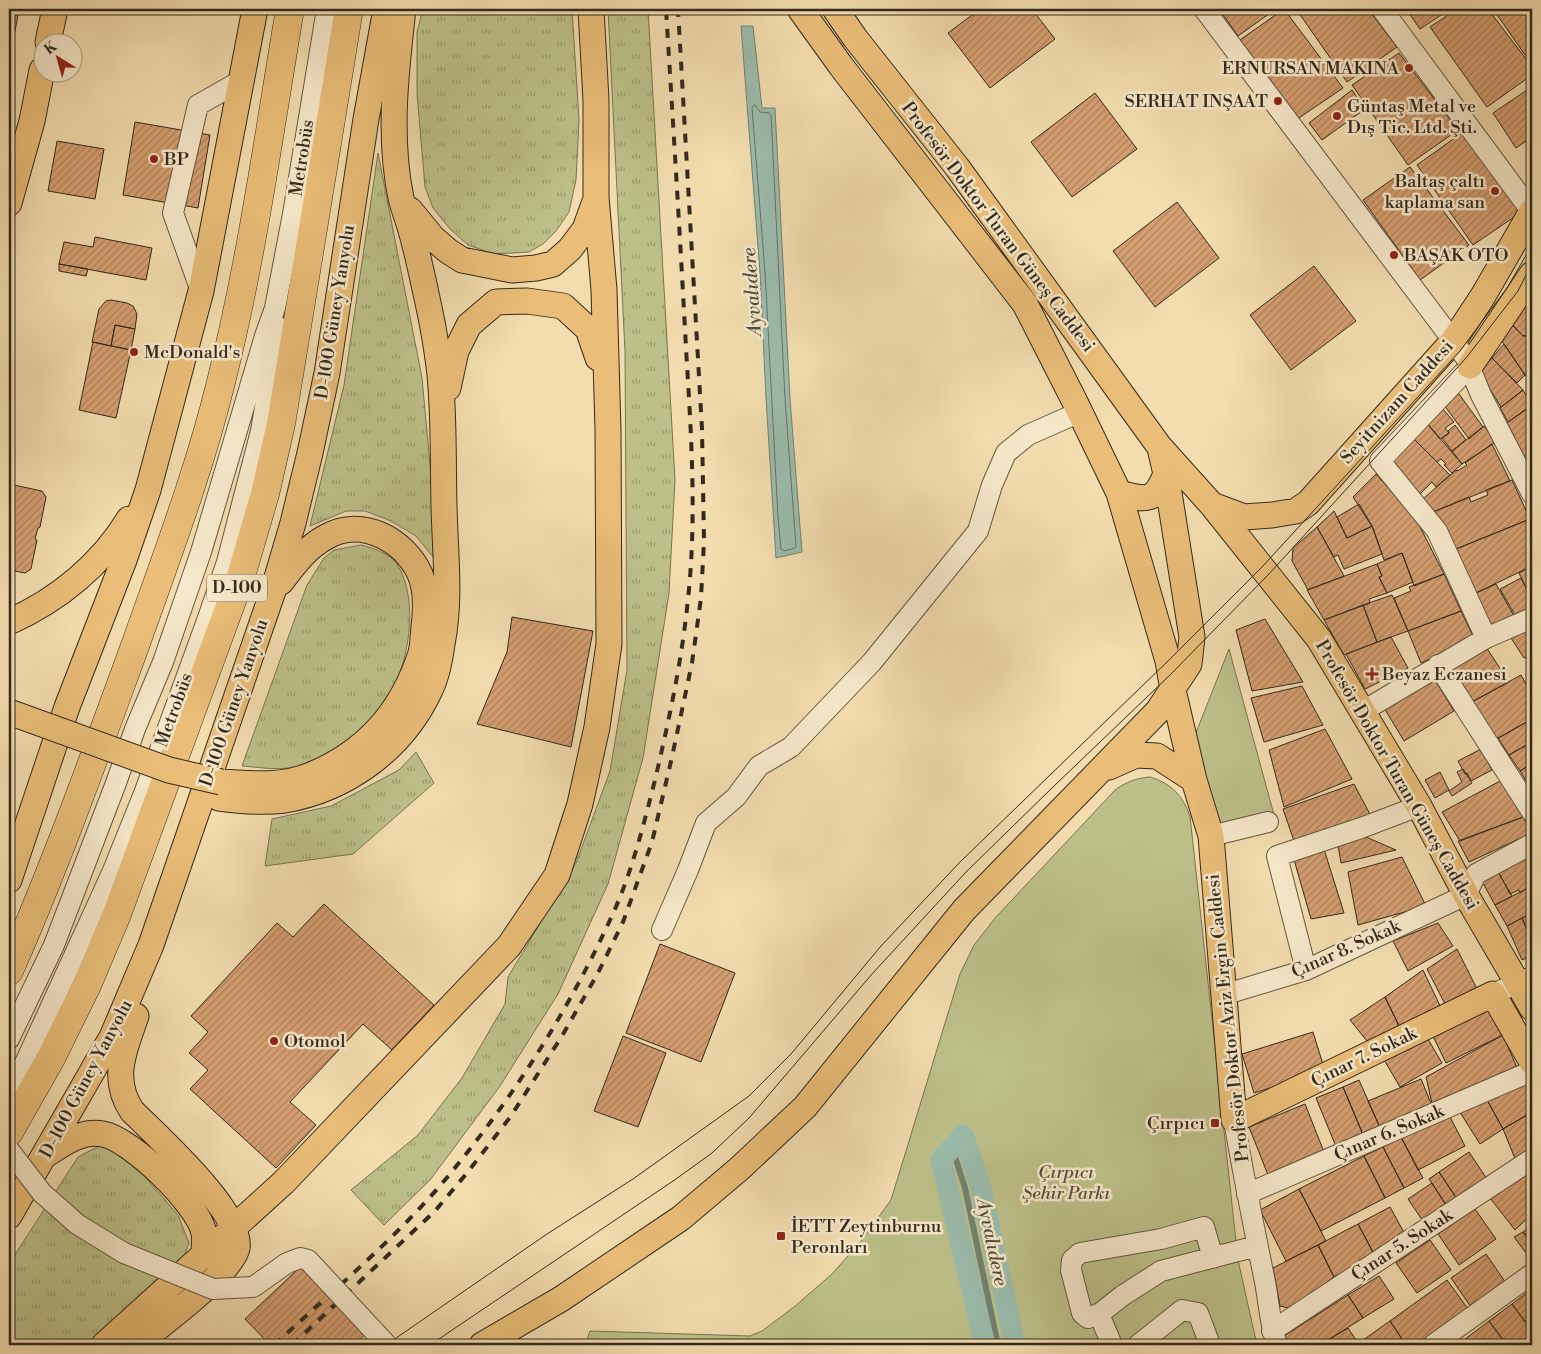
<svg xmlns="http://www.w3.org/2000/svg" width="1541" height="1354" font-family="'Libre Bodoni',serif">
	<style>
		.grass { fill: url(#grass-tufts); stroke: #787554 }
		.park { fill: #bdc089; stroke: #787554 }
		.water { fill: #9bbcac; stroke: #718273 }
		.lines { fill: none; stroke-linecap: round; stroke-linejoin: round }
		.shore { stroke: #677365; stroke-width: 1 }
		.stream { stroke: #718273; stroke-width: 6 }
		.canal { stroke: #9bbcac; stroke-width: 21 }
		.building { fill: url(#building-hatch); stroke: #332a1e }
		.minor-casing { stroke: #635742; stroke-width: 22 }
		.major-casing { stroke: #332a1e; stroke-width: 27 }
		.highway-casing { stroke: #332a1e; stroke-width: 29 }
		.minor { stroke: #f7e9cb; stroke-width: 20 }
		.major { stroke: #eabe78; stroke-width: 25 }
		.highway { stroke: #eabe78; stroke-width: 28 }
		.tram { stroke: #332a1e; stroke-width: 1 }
		.rail { stroke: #332a1e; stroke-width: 4; stroke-dasharray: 9 9; stroke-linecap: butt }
		.minor-bridge-casing { stroke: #635742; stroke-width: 22; stroke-linecap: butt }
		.major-bridge-casing { stroke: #332a1e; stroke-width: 27; stroke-linecap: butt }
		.minor-bridge { stroke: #f7e9cb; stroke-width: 20 }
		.major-bridge { stroke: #eabe78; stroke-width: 25 }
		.poi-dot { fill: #8f2418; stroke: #f7e9cb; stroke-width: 2 }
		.labels { text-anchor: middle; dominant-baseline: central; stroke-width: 5; stroke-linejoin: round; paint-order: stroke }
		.shield { fill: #f7e9cb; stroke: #6e6352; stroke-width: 1 }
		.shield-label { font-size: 16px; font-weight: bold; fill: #332a1e }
		.poi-label { font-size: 18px; fill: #332a1e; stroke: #f7e9cb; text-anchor: start }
		.street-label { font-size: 18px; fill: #332a1e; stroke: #f7e9cb }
		.park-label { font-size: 18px; font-style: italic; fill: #565039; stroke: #f7e9cb }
		.water-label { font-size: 19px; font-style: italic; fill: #4d4e42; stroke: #f7e9cb }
	</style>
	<defs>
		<pattern id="grass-tufts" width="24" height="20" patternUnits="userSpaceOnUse" patternTransform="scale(1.25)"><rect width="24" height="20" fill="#bdc089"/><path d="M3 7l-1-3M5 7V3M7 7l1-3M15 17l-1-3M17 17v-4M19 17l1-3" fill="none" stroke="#9a9c6f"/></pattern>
		<pattern id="building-hatch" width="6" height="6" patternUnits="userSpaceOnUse" patternTransform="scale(1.25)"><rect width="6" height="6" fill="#d69f71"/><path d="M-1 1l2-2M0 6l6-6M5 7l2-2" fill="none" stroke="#ae825c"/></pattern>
	</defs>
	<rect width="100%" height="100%" fill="#f3ddaf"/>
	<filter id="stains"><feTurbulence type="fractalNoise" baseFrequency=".004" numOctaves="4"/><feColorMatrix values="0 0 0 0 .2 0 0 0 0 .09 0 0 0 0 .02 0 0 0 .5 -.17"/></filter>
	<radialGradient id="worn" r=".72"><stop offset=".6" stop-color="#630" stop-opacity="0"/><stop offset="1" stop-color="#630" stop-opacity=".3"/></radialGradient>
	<path class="grass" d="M423,9h149l7,111 -3,60 -7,32 -13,19 -13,13 -14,8 -35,2 -26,-9 -18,-16 -17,-21 -8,-21 -8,-94v-61z
		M608,9h40l27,471 -6,113 -26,165 -35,126 -50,110 -58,92 -70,94 -46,45 -33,-35 67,-55 44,-57 43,-74 3,-27 68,-114 34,-92 17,-101 -2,-319z
		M378,153l44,225 10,108 1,71 -17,-21 -25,-15 -26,-10h-19l-36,15 34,-141z
		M361,545c10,2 30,9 36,19 23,36 12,103 -11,137 -19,29 -64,61 -98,67 -13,2 -33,-1 -46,-2l65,-181 17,-27 10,-8z
		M416,752l18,31 -81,71 -88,12 7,-47 59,-13 68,-36z
		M103,1144l18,5 57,66 11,28 -6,16 -97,86h-77v-81l69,-107z"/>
	<path class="park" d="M1229,649l45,166 -57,11 -25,-83z
		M1150,777c21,6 33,19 40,39l48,444 19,85h-672l5,-14 160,5 12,-5 32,-24 38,-33 30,-34 29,-40 69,-226 14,-29 22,-28 120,-128c11,-7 20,-11 34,-12z"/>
	<path class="water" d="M741,26h12l9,82h13l15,291 12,153 -26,6 -10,-160 -6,-125z"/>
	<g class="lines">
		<path class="shore" d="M755,105l5,7 9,1 2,2 14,284 11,147 -1,2 -11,3 -3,-2 -3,-32 -13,-245 -13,-164z"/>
		<path class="stream" d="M952,1147l13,41 33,157"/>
		<path class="canal" d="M985,1345l-44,-185 22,-25 17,49 35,161"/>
	</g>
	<path class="building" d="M980,9h52l23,30 -65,49 -42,-55z
		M1219,9h57l-38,27z
		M1284,9l59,79 -50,34 -56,-80z
		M1296,9h72l29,38 -50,35z
		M1406,9h44l-30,20z
		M1457,9h31l44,58v8l-45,32 -57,-80z
		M1493,9h39v56z
		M9,13l9,2 -9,48z
		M1399,53l59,77 -50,35 -56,-80z
		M1352,90l13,19 -43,31 -13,-17z
		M1527,90l5,7v40l-16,11 -23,-35z
		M1095,93l42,56 -65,48 -41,-55z
		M135,122l75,13 -12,73 -75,-13z
		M1463,132l60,79 -50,34 -56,-80z
		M57,141l47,8 -9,50 -47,-8z
		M1410,167l59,78 -49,35 -57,-80z
		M1177,202l42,56 -64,49 -42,-56z
		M95,237l57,11 -6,32 -87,-16 5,-22 29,5z
		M59,264l29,5 -2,7 -27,-5z
		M1314,266l42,55 -65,49 -41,-55z
		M111,300l16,3 6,3 4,8 -2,15 -20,-4 -4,21 -19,-4 7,-33 7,-8z
		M1523,302l9,5v28l-9,1 -14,-15z
		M1511,324l12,12 9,-1v62l-6,-13 3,-3 -29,-43z
		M115,325l20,4 -4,21 -20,-4z
		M93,342l38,8 -15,68 -37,-8z
		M1504,344l21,31 -8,8 -25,-25z
		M1492,358l31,32 -22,17 -21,-34 1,-4z
		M1523,390l9,15 -24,17 -8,-14z
		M1456,394h3l24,33 -14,12 -25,-34z
		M1532,405v57l-4,2 -21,-41z
		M1442,408l12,14 -9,6 4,5 -9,6 -16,-19z
		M1426,422l36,42 -10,9 -8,-8 2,-1 -5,-5 -4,3 -27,-27z
		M1455,425l11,15 -14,11 -10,-13 7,-5 -1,-2z
		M1484,426l12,16 -34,22 -10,-13z
		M1409,434l41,41 -14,12 -4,-5 -12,12 -33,-36z
		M1492,444l18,37 -77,31 -10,-13 33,-29 1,1 10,-6 -2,-2z
		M1376,474l40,45 28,55 -30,12 -12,-33 -18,7 -11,-32 -20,-31z
		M1512,480l18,39 -74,30 -23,-37 36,-15 2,5 17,-7 -2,-5z
		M9,484l33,7 4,6 -6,30 -2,1 -3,11 2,1 -6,29 -6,4 -16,-3z
		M1359,504l13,22 -25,12 -10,-21z
		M1334,511l13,27 25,-12 10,28 -38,15 -6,-14 -4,2 -17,-30z
		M1530,519l2,5v42l-56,27 -20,-44z
		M1317,527l27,49 -36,14 -16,-29 1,-13z
		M1402,553l11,29 -26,11 -8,-16 3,-1 -5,-12z
		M1377,564l5,12 -3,1 8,16 -18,6 1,4 -46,17 -17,-30z
		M1532,566v34l-13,-27z
		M1444,574l17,37 -53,20 -14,-33 17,-7 -2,-4z
		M1521,578l11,22v6l-17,9 -15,-26z
		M1496,584l18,32 -22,11 -16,-34z
		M1392,595l16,36 -31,11 -14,-37z
		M1363,605l14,37 -33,13 -20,-35z
		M1461,611l13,27 -53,25 -13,-32z
		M512,617l81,14 -22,116 -94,-23 30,-72z
		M1265,619l38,63 -51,9 -16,-61z
		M1532,628v26l-8,4 -13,-20z
		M1391,637l17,31 -43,21 -19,-35z
		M1486,647l23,35 -39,21 -22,-35z
		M1521,675l11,20v24l-35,20 -27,-36z
		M1433,677l21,34 -50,30 -21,-35z
		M1302,686l21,39 -59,17 -13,-44z
		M1532,719v23l-23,13 -11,-17z
		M1325,729l27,50 -68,28 -15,-57z
		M1532,742v21l-12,8 -11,-16z
		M1481,749l11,21 -21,11 -4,-8 -2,1 -7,-13z
		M1532,763v28l-12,-20z
		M1463,769l9,14 -20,13 -3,-5 13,-9 -5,-10z
		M1440,772l9,18 -14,8 -10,-18z
		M1502,780l21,37 -63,24 -18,-29z
		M1354,784l19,36 -79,21 -11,-32z
		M1523,817l9,16 -63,29 -11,-21z
		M1366,837l30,13 -55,13 -3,-18z
		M1323,846l21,67 -33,6 -18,-63z
		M1532,852v32l-12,9 -1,-3 -9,4 -14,-27z
		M1402,857l24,49 -68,19 -10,-53z
		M1496,869l16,27 -17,9 -16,-29z
		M1532,886v27l-25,13 -12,-21z
		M324,904l110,101 -42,45 -29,-26 -73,78 26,23 -40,43 -86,-79 18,-19 -19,-17 19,-21 -17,-16 86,-93 16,14z
		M1532,913v29l-10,-24z
		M1522,918l10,24v13l-10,5 -15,-34z
		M1438,923l15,23 -45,25 -15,-30z
		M660,944l75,29 -34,89 -75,-29z
		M1457,949l22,44 -32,15 -20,-39z
		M1423,970l20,42 -42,18 -16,-33z
		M1385,997l16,33 -30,16 -21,-26z
		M1487,1004l16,31 -57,28 -15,-31z
		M1313,1032l12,39 -71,22 -12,-39z
		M1425,1034l17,29 -42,24 -17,-29z
		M1503,1035l15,35 -85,38 -7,-31z
		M623,1036l43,17 -28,74 -44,-16z
		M1526,1074l6,12v26l-29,17 -17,-31z
		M1421,1079l12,29 -52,22 -13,-29z
		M1359,1080l22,50 -17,7 -21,-50z
		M1343,1087l21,50 -27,12 -21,-51z
		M1486,1098l17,31 -23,15 -22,-35z
		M1305,1104l21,53 -56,23 -21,-53z
		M1532,1112v38l-16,11 -13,-32z
		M1448,1113l17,33 -47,24 -17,-33z
		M1401,1137l22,41 -19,10 -21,-41z
		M1383,1147l21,41 -19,10 -21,-42z
		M1469,1152l20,30 -30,20 -20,-30z
		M1364,1156l21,42 -64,33 -22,-42z
		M1530,1168l2,4v42l-17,16 -25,-32z
		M1439,1172l20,30 -11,6 -19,-29z
		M1432,1183l16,25 -23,16 -17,-25z
		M1299,1189l27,52 -40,20 -26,-51z
		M1390,1207l17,31 -32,18 -17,-32z
		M1475,1209l21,30 -37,26 -21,-31z
		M1358,1224l17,32 -41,21 -16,-32z
		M1532,1224v20l-9,-12z
		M1523,1232l9,12v17l-18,-24z
		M1430,1240l21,30 -34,23 -21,-30z
		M1318,1245l16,32 -42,32 -12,-3 -7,-38z
		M314,1254l64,68 -24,23h-84l-25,-26z
		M1486,1254l22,32 -35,24 -22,-32z
		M1379,1276l15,23 -31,19 -15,-23z
		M1447,1280l21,29 -51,36h-11l-16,-24z
		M1529,1291l3,5 -1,34 -19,-26z
		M1348,1295l15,23 -43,27h-30l-6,-9z
		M1512,1304l20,27v3l-15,11h-10l-18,-24z
		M1390,1321l16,24h-50z
		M1489,1321l16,22 -4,2h-33l-4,-5z
		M1348,1328l8,12 -8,5h-28z"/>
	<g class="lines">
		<defs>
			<path id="minor" d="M1204,9l262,349 15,37 51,99
				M1382,9l150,203
				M201,291l-28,-78 25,-108 44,-25
				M1470,366l-90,95 57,70 49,107
				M1438,665l94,147
				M1363,711l123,-73 46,-20
				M1211,836l57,-14
				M662,930l26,-60 18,-47 30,-26 23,-31 32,-19 81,-85 106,-131 14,-46 14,-32 22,-18 52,-23
				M1306,970l-29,-114 84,-28 58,-22
				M1493,994l39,-17
				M1223,995l83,-25 160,-75 10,-21 56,-30
				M9,1039l45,-94 62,-162 19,-54 28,-67 38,-110 64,-216 10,-28 18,-94 34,-205
				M9,1093l17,-32 86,-188 33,-82 63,-173 19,-56 34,-131 15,-88v-18
				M1234,1120c9,54 20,108 31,162 4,21 5,43 12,63
				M1247,1194l285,-123
				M1213,1258l-9,-31 -43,12 -81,14 -8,7 -1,10 11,43 6,5 11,-4 23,-18 39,-25 96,-25
				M1099,1314l13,31
				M1272,1331l260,-172
				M1138,1345l44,-35 16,3 12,32
				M1433,1345l99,-71"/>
			<path id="major" d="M800,9l41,57 184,238 50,98 44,91 49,168 5,29 21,90 17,56 23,284 259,-126 39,68
				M835,9l20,29 102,129 202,279 53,59 107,134 100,167 47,89 66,113
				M48,42l7,-33
				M9,203l23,-82 10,-51
				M410,210l23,28 15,13 14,9 50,10 24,-2 17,-4 17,-15 15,-20 9,-25
				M1470,366l62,-92
				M448,388l8,-37 13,-26 27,-23 31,-1 36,5 25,23 10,29
				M1119,493c28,7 35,10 47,-19
				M1212,505l32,12 28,-2 24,-4 12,-8 146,-163 29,-44 49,-85
				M9,622c49,-22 92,-57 120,-103
				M1109,767l27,-12 21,1 37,24
				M221,782c29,2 63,5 90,-7 56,-23 92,-65 110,-122 2,-8 2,-18 3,-26 2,-17 3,-37 -4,-53 -16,-34 -58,-58 -94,-37 -19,10 -32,28 -45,45
				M219,798c22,3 44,5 66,2 63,-11 118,-52 145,-110 7,-14 10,-31 12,-46 9,-45 3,-92 2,-138 -1,-39 0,-79 -3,-118 -1,-22 -5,-44 -9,-66 -6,-29 -12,-59 -20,-88 -3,-12 -8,-24 -11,-36 -13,-63 -5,-126 2,-189
				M9,880l58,-173 57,-147 24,-70 53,-199 54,-282
				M136,1016c-11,33 -26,62 -4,95 24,24 112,103 105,137 -5,25 -79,79 -101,97
				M47,1154c17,-11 35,-24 56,-20 28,5 96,71 101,99 1,7 0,16 0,23
				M9,1216l103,-179 39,-92 122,-354 20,-68 17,-70 17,-80 39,-254 20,-110
				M104,1345l180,-163 225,-236 48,-71 23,-71 17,-77 12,-83 -1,-214 -4,-140 -8,-93v-97l-5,-91
				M482,1345l79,-46 120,-81 58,-49 66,-62 159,-197 194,-199 31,-47 3,-27 -26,-163 -6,-26"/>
			<path id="highway" d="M9,971c47,-107 86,-216 126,-325 31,-88 64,-174 86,-264 31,-123 48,-249 69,-373
				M9,1132l42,-74 36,-73 30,-71 124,-338 24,-82 16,-70 68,-415"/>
		</defs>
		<use href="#minor" class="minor-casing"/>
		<use href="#major" class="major-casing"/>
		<use href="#highway" class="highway-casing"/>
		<use href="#minor" class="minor"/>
		<use href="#major" class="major"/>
		<use href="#highway" class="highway"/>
		<path class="tram" d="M386,1345l161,-111 86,-55 116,-83 42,-42 90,-108 79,-84 208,-201 94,-94 198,-216 47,-63 25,-43
			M430,1345l246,-166 36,-26 37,-35 123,-144 94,-102 87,-85 117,-112 98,-100 198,-217 52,-67 14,-28"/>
		<path class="rail" d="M274,1345c62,-57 132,-115 184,-181 60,-74 112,-157 152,-244 21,-44 33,-93 45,-140 14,-60 27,-120 33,-181 9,-83 3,-168 -2,-251 -6,-113 -13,-226 -20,-339
			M292,1345l143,-134 32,-38 44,-57 51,-80 36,-63 25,-51 29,-80 20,-85 20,-94 9,-65 3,-57 -2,-112 -24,-420"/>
		<defs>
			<path id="minor-bridge" d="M9,1150l33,43 35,31 47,29 89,36 40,-2 34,-24 13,-5 8,2 79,85"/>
			<path id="major-bridge" d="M9,712l160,58 52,12"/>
		</defs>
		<use href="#minor-bridge" class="minor-bridge-casing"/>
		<use href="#major-bridge" class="major-bridge-casing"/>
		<use href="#minor-bridge" class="minor-bridge"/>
		<use href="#major-bridge" class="major-bridge"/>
	</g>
	<g class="poi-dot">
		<circle cx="1409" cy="68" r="5"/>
		<circle cx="1278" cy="101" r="5"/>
		<circle cx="1337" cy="116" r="5"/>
		<circle cx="154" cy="159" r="5"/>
		<circle cx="1495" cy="191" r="5"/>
		<circle cx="1394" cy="255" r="5"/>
		<circle cx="134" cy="352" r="5"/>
		<path d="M1369.5 666.5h5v5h5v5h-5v5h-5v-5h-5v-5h5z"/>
		<circle cx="274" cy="1041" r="5"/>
		<rect x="1210" y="1118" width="10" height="10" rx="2.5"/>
		<rect x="776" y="1231" width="10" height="10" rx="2.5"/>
	</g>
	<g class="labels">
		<rect class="shield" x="207" y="574.5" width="60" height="27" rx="4"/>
		<g class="shield-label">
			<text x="237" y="588">D-100</text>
		</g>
		<g class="poi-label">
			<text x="1399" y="68" text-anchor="end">ERNURSAN MAKINA</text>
			<text x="1268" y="101" text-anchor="end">SERHAT INŞAAT</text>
			<text x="1347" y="106">Güntaş Metal ve<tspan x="1347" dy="21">Dış Tic. Ltd. Şti.</tspan></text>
			<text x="164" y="159">BP</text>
			<text x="1485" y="181" text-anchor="end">Baltaş çaltı<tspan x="1485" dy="21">kaplama san</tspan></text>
			<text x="1404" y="255">BAŞAK OTO</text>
			<text x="144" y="352">McDonald's</text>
			<text x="1382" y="674">Beyaz Eczanesi</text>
			<text x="284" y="1041">Otomol</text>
			<text x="1205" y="1123" text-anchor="end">Çırpıcı</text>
			<text x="791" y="1226">İETT Zeytinburnu<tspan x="791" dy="21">Peronları</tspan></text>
		</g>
		<g class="street-label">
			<text transform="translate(302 158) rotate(-81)">Metrobüs</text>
			<text transform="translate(998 227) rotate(53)">Profesör Doktor Turan Güneş Caddesi</text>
			<text transform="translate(335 312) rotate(-81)">D-100 Güney Yanyolu</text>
			<text transform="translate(1397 402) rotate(-48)">Seyitnizam Caddesi</text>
			<text transform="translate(234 703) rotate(-71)">D-100 Güney Yanyolu</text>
			<text transform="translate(174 710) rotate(-70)">Metrobüs</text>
			<text transform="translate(1397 775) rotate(60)">Profesör Doktor Turan Güneş Caddesi</text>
			<text transform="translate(1346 949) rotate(-24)">Çınar 8. Sokak</text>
			<text transform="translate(1228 1018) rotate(-96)">Profesör Doktor Aziz Ergin Caddesi</text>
			<text transform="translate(1364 1057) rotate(-26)">Çınar 7. Sokak</text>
			<text transform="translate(86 1079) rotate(-62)">D-100 Güney Yanyolu</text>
			<text transform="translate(1389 1133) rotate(-23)">Çınar 6. Sokak</text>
			<text transform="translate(1402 1245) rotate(-33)">Çınar 5. Sokak</text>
		</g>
		<g class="park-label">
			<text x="1066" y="1172">Çırpıcı<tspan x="1066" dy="21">Şehir Parkı</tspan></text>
		</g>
		<g class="water-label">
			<text transform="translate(752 292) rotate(-94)">Ayvalıdere</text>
			<text transform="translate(992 1242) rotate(78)">Ayvalıdere</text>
		</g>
	</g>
	<rect width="1541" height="1354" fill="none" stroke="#f3ddaf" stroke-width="30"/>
	<rect x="10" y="10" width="1521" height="1334" fill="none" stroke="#332a1e" stroke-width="2.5"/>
	<rect x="15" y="15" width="1511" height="1324" fill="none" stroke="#332a1e"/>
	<g transform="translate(58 58) rotate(323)"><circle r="24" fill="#f7e9cb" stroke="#a99d86"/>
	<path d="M0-4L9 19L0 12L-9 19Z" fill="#8f2418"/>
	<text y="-8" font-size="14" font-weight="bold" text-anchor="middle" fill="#332a1e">K</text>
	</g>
	<rect width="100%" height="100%" filter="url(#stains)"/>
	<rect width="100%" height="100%" fill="url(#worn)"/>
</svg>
